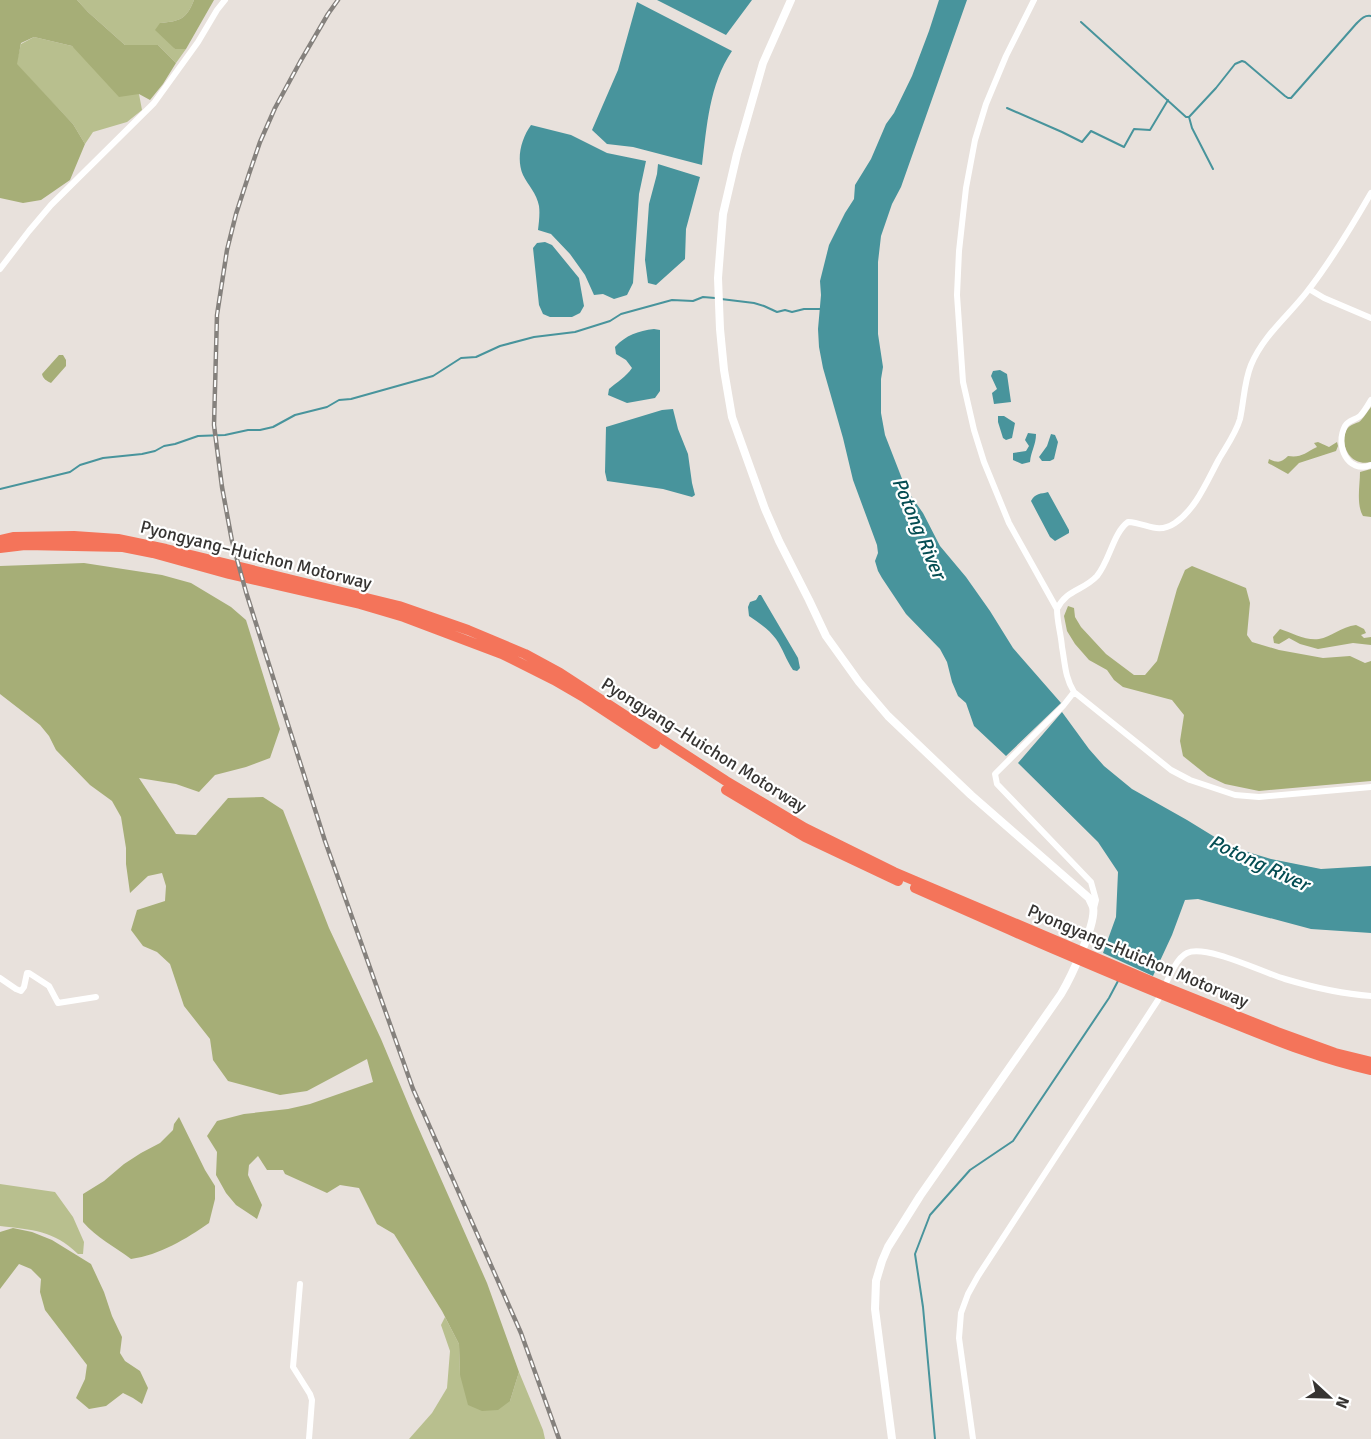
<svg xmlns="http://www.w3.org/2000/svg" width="1371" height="1439" font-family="Signika,sans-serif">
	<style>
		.green { fill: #b8bf8e }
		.forest { fill: #a6ae77 }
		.water { fill: #48949c }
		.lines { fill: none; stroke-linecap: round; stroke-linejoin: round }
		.stream { stroke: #48949c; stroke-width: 2 }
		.street { stroke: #fff; stroke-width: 6 }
		.secondary { stroke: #fff; stroke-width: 8 }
		.highway { stroke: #f4745a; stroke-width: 10 }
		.rail-casing { stroke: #85817d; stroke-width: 4.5 }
		.rail { stroke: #fff; stroke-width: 2; stroke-dasharray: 7; stroke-linecap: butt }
		.labels { text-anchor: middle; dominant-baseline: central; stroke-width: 4.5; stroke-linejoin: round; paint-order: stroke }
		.street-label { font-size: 18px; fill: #363432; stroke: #fff }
		.water-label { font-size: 20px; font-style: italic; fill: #054d53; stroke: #fff }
	</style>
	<rect width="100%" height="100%" fill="#e8e1dc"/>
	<path class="green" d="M77,0h117c-8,20 -14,21 -34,23l15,26h11l-10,14 -18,-18h-33l-37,-33z
		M34,37l38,9 67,48 3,16 -15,12 -34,10 -8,12 -12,-20 -57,-60 5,-20z
		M0,1184l55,8 18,25 11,25 -1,12h-5c-25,-24 -45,-24 -78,-28z
		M445,1317l14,27 1,31 50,26 9,-29 24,58 2,9h-136l23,-26 15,-25 3,-37 -9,-26z"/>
	<path class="forest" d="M0,0h77l11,12 37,33h33l18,18 -13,21 -13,16 -11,-6 -20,3 -47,-51 -38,-9 -13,6 -4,21 56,60 12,20 -15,36 -29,20 -18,3 -23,-5z
		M194,0h20l-28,49h-11l-20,-19 5,-7c20,-2 26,-3 34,-23z
		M59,355h4l3,5v6l-15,17c-4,-2 -8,-4 -9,-9z
		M1371,407v55c-8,2 -16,0 -21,-6 -7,-9 -9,-23 0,-30 3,-2 6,-3 9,-4 4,-3 8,-10 12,-15z
		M1318,442l11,5 8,-5 1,4 -2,5 -37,12 -11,11 -20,-11 1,-4c9,4 12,4 19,-3 13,2 17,-3 29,-9l-3,-4z
		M1371,469v48l-8,-1c-7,-12 -3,-30 -3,-44z
		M84,563l78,12 29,8 40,24 15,13 34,109 -10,29 -24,9 -31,8 -16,17 -23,-8 -37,-6 37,56 20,1 32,-37 35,-1 20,13 46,118 52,111 33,79 73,165 32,89 -9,29 -12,9 -16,1 -14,-6 -8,-30 -1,-31 -17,-33 -48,-77 -17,-10 -18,-36 -19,-3 -13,8 -42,-19 -2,-4h-16l-9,-14 -9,9 -1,10 14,30 -5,14 -21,-14 -10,-12 -10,-18 1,-23 -10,-16 10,-15 27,-7 44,-5 22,-5 63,-22 -6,-23 -60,32 -27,4 -52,-14 -15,-21 -3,-21 -26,-33 -14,-42 -13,-12 -14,-6 -12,-16 6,-20 28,-9 1,-15 -4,-13 -14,3 -18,17 -4,-29v-16l-5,-31 -9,-16 -22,-16 -34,-35 -7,-14 -9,-11 -40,-31v-128z
		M1192,566l54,22 4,15 -3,32 5,7 27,8 44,8 27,-2 15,7 6,-2v120l-112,10 -34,-7 -17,-8 -25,-20 -3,-15 4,-26 -12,-15 -49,-13 -9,-7 -7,-10 -18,-10 -14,-16 -8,-13 -3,-15 4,-10 6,2 1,9 6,10 25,27 28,21h11l12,-14 20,-72 8,-19z
		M1356,625l8,4 2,4 -5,2 3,3 7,-1v8l-18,-2 -35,6 -18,-5 -11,-6 -10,6 -5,-1 -1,-6 7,-8c12,4 26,12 39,10 12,-2 22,-12 37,-14z
		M179,1117l26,53 10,16v13l-6,24c-23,16 -49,32 -78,36 -16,-12 -35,-22 -48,-37v-28l21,-13 20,-17 17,-11 19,-10 13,-13 1,-6z
		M13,1228l19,4 20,8 39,24 13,28 8,24 10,21 -2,16 5,8 15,10 8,17 -6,16 -9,-6 -10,-5 -17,13 -17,3 -13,-11 9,-19 2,-14 -42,-55 -5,-18 1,-13 -10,-10 -12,-5 -19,25v-57z"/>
	<path class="water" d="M657,0h95l-26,35z
		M939,0h28l-66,187 -9,17 -11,32 -3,26v72l5,33 -2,12v34l4,22 21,54 17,24 17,33 26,31 24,34 23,37 48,55 -55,53 -32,-30 -8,-23 -8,-7 -6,-14 -5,-20 -7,-13 -34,-35 -24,-36 -4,-7 -3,-10 3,-8 -1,-8 -24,-65 -10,-42 -20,-70 -4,-21 -1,-18 3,-34 -1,-14 9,-36 16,-32 9,-14 1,-14 16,-26 15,-35 8,-11 18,-37 17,-45z
		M637,2l95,49c-23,34 -25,75 -30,114l-69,-18 -26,-3 -15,-14 26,-60z
		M531,125l40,10 36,18 39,8 -7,33 -6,89 -6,12 -13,4 -11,-5 -9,1 -9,-20 -15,-21 -19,-20 -13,-4c1,-8 2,-17 1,-24 -2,-12 -11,-21 -16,-31 -7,-16 -2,-36 8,-50z
		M658,164l42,13 -14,52 -1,30 -29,26 -8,-2 -3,-23 4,-56 8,-30z
		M545,242l7,3 27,33 5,28 -4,7 -8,4h-22l-7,-3 -4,-9 -6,-57 4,-5z
		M654,329l6,1v61l-5,7 -28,5 -19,-8 1,-6c8,-7 17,-12 23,-21l-6,-8 -10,-6 -1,-7c11,-12 23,-16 39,-18z
		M1000,370l7,4 4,28 -17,2 -2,-11 5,-4 -6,-13 2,-5z
		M673,409l5,20 10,25 4,29 3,12 -3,2 -29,-8 -56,-8 -2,-9 1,-45 56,-17z
		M998,416h6l11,7 -3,15 -6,2 -3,-2 -5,-16z
		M1028,433l8,1c0,11 -5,17 -6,28l-8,2 -9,-4v-7l13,-2 3,-5 -4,-6z
		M1051,434l4,1 3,7 -4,17 -4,2h-8l-3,-4 8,-11z
		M1048,492l21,38v3l-14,8 -5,-4 -19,-36c4,-8 10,-7 17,-9z
		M759,595h2l37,63 2,10 -3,3 -4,-1c-7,-10 -10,-21 -17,-31 -7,-10 -17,-16 -27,-23l-1,-9 2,-5 6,-2z
		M1062,712l27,37 15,17 28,23 55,31 44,27 40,12 50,10 50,-3v67l-60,-4 -113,-30 -13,1 -13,35 -19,41 -50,-23 13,-36 2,-45 -20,-30 -80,-79z"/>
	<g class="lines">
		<path class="stream" d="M1081,22l105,95h3l27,-29 19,-24 7,-3 3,1 40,34 3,2h3l65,-74c5,-5 8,-9 15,-8
			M1007,108l55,24 20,10 9,-11 33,16 10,-18 16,1 18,-30
			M1189,117l3,11 21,41
			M721,299l33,4 10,3 13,6 8,-2 7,2 12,-3h16
			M0,489l70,-17 10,-7 23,-7 39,-4 13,-3 9,-5 11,-2 23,-8 27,-1 23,-5h12l13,-3 22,-12 32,-8 12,-7 12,-1 82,-23 28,-18 15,-1 24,-11 34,-9 41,-5 35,-11 11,-7 51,-14 21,1 10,-4 12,1
			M935,1439l-12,-132 -8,-53 15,-39 40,-45 43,-29 96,-143 9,-17"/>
		<path class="street" d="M1034,0l-28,56 -20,48 -11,36 -9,48 -7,63 -2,44 6,87 11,48 10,32 25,61 48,86c0,13 4,25 5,38 3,16 3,31 12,45
			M0,269l29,-38 22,-26 103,-102 44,-61 19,-32 8,-10
			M1309,289l15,9 47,20
			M1371,400c-3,5 -7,12 -11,16 -5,4 -12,4 -15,10 -10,19 2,48 26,39
			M1057,609c10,-20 26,-18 40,-33 13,-16 16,-43 31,-54 19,1 29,13 47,1 21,-14 32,-42 44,-64 7,-12 17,-26 21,-40 4,-18 4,-37 11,-54 12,-29 36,-48 55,-72 23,-29 46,-67 65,-100
			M1094,908l2,-8 -5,-18 -94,-98 -2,-10 68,-68 11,-14 97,78 19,10 45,15 24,2 112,-10
			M0,978l16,11 5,2 3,-4 3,-14h2l20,13 9,17 38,-6
			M300,1284l-7,83 17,27 2,6 -3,39
			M973,1439l-14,-101 2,-25 7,-19 10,-18 180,-276c7,-12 16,-41 29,-47 19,-9 77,20 98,26 27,8 57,15 86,17"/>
		<path class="secondary" d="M791,0l-28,63 -26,91 -14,60 -5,64 2,51 4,41 8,47 33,92 14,32 30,59 17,36 33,46 29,34 83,79 118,103c1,3 3,6 4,9 4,16 -23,72 -32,87l-141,202 -32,51 -6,14 -6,20 -1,28 17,130"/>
		<path class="highway" d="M0,540l14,-3 60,-1 44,3 48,10 233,57 69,24 57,24 35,19 166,108 79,47 89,44 271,115 112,45 58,21 36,9
			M0,548l25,-3 98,2 30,6 76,21 131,30 44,13 98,37 52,26 31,18 70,46
			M726,790l79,47 93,44
			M915,888c97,43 194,86 293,125 53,21 107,45 163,57"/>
		<defs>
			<path id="rail" d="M338,0l-10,14 -28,48 -25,46 -15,34 -11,32 -13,40 -9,36 -10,65 -3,110 8,62 10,54 14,51 79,249 88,248 108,244 38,106"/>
		</defs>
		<use href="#rail" class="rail-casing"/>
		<use href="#rail" class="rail"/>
	</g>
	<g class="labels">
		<g class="street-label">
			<text transform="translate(256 555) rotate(14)">Pyongyang–Huichon Motorway</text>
			<text transform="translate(704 745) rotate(32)">Pyongyang–Huichon Motorway</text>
			<text transform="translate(1138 956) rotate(23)">Pyongyang–Huichon Motorway</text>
		</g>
		<g class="water-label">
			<text transform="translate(919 528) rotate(67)">Potong River</text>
			<text transform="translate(1259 863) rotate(25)">Potong River</text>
		</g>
	</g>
	<g transform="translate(1329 1397) rotate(112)" stroke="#ffffff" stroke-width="4.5" paint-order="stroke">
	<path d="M0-4.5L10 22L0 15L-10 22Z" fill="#363432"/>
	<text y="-9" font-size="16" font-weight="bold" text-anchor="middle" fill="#363432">N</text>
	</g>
</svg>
